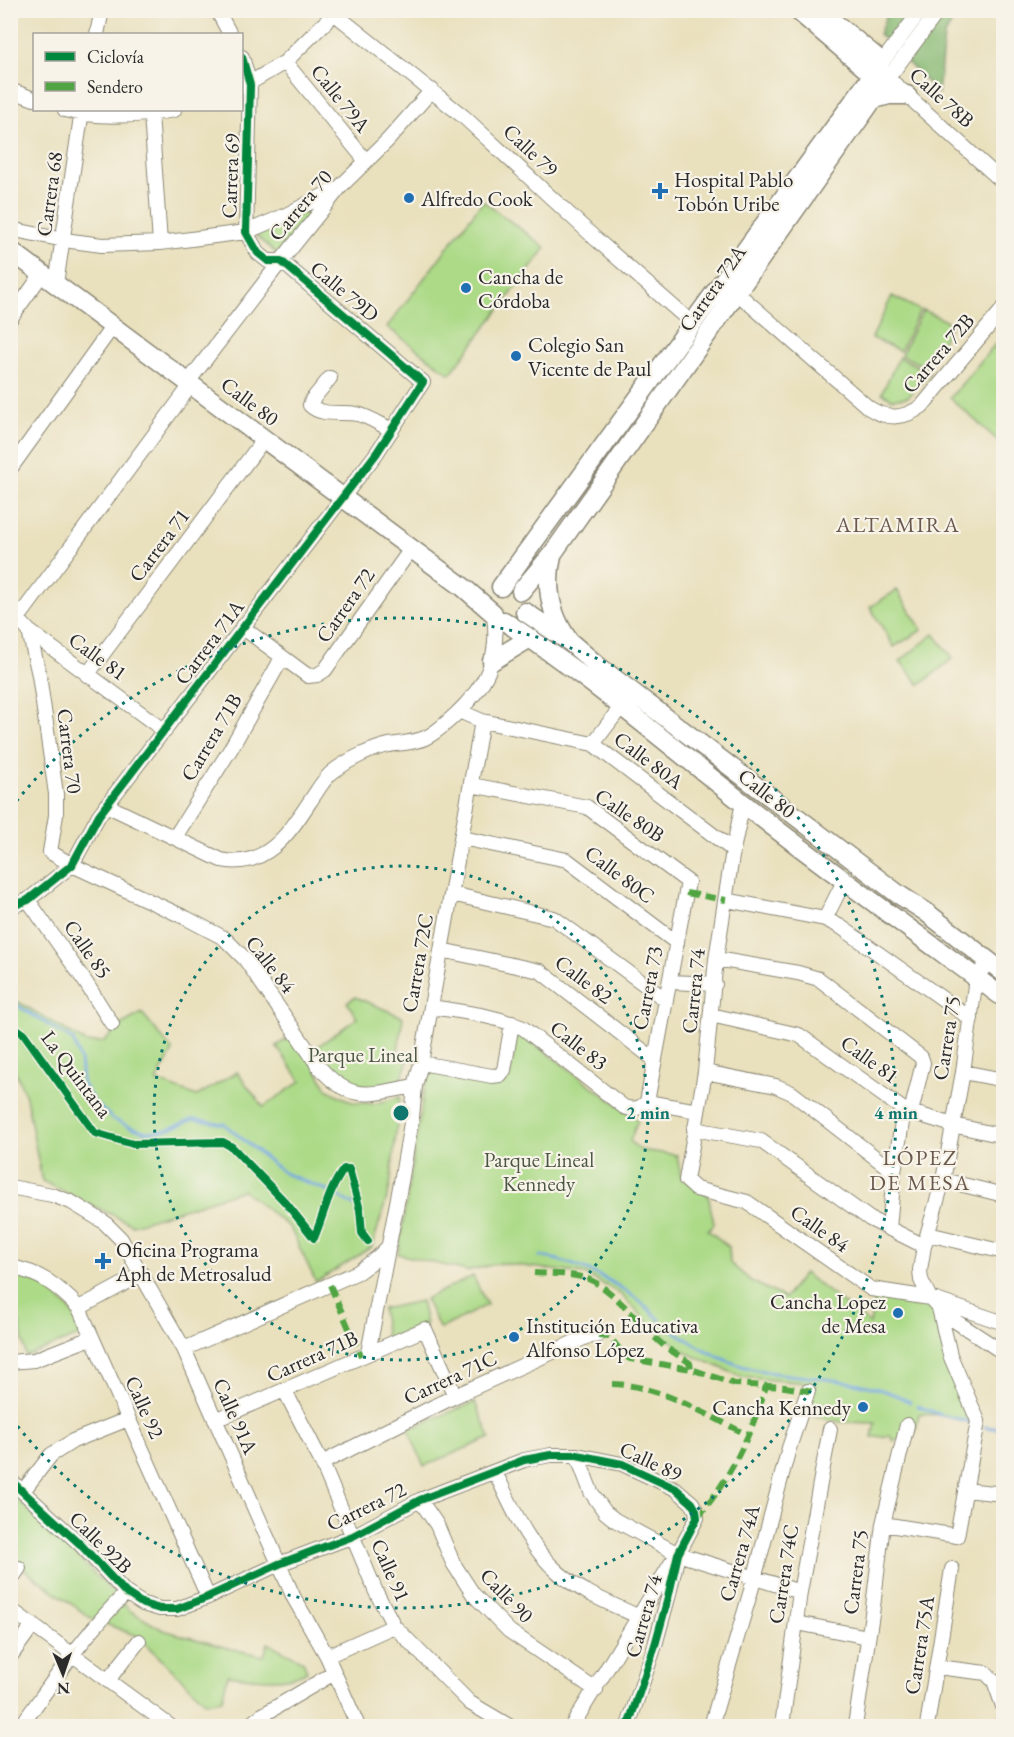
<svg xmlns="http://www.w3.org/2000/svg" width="1014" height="1737" font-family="'EB Garamond',serif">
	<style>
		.green { fill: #acda87; stroke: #6c8259; stroke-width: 1.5 }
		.forest { fill: #89ba74; stroke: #5a7250; stroke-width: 1.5 }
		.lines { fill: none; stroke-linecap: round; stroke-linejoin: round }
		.stream { stroke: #71a6de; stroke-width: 3 }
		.minor-casing { stroke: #8a8674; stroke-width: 16 }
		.major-casing { stroke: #8a8674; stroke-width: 21 }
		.minor { stroke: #fff; stroke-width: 14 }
		.major { stroke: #fff; stroke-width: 18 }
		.quiet { stroke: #51a443; stroke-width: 6; stroke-dasharray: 12 6; stroke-linecap: butt }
		.cycleway-casing { stroke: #f7f3e8; stroke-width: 11 }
		.cycleway { stroke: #00873e; stroke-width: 8 }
		.ring { fill: none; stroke: #0f766e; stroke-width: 3; stroke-dasharray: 3 6 }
		.poi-dot { fill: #1f6fb2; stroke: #f7f3e8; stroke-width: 2 }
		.labels { text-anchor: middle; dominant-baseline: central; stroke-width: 4.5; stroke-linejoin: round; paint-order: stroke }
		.street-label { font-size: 21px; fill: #2b2b2b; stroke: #f7f3e8 }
		.poi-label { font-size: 21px; fill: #2b2b2b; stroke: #f7f3e8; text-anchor: start }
		.park-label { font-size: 21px; fill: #4b5742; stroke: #f7f3e8 }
		.neighbourhood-label { font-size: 22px; letter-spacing: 1.5px; fill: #6b594d; stroke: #f7f3e8 }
		.centre { fill: #0f766e; stroke: #f7f3e8; stroke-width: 3 }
		.ring-label { font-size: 18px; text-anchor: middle; font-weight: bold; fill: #0f766e; stroke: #f7f3e8; stroke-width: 4.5; stroke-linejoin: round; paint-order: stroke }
	</style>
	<rect width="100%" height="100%" fill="#f7f3e8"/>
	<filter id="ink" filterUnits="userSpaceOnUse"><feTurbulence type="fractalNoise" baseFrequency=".0167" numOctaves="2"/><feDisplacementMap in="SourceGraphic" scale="12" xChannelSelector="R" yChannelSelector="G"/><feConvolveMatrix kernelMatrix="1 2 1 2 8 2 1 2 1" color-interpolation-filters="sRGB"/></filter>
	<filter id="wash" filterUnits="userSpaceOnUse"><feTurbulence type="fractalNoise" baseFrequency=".008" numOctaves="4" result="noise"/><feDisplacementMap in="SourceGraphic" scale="24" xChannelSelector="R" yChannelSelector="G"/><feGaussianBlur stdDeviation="1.35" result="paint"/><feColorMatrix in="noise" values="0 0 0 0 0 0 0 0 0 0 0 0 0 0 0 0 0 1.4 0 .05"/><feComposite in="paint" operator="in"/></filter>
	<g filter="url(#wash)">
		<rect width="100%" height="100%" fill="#e9e0bd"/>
		<path class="green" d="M483,201l63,47 -96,126 -63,-47z
			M314,203l5,5 -39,49 -27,-24z
			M892,296l28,14 -20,41 -28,-13z
			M923,310l28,13 -22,46 -28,-14z
			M1003,335v110l-53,-47z
			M899,357l31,16 -22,24 -16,2 -10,-6z
			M897,590l25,40 -28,17 -24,-40z
			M934,634l19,24 -33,27 -20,-24z
			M10,997l77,46 16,-1 7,-6 3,-7 29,-16 31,38 -17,30 41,15 40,-24 26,35 38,-26 -25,-35 19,-12 33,56 24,12 22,2 26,-7 -10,90 -18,60 -56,35 -26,-54 -47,-38 -110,35 -91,-44 -16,-84 -15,-37z
			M355,997l48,20 -6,40 11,3 -7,20c-42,16 -63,5 -84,-33l40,-29 -10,-16z
			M517,1031l121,89 -8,21 10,9 37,5 4,22 27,18 6,29 -6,6 21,17 1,16 21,18 34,17 19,-25 66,51 5,-31 52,9 8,10 36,104v6l-30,-7 -22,-1 -4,19 -21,8 -4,-5 -18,1 3,-14 -35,-1 -33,-8 9,-30 -74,-7 -55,-24 -31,-23 -37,-37 -34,-19 -85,-11 -33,8 -69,-17 29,-183 67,11h10l6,-7z
			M10,1271l36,15 26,26 12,22 -58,22 -15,-73z
			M473,1276l14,29 -47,24 -15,-30z
			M421,1301l5,23 -40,14 -4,-29z
			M475,1402l15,36 -66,28 -16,-37z
			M10,1492l104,101 16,18 33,19 64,18 37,8 4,-13 35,18 4,10c-20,13 -57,7 -79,4l-6,24 -16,3 -69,-66 -46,-18 -80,-58z"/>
		<path class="forest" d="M888,11h71l-15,25 -6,57 -59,-59z"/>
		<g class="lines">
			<path class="stream" d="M10,1001l63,39 7,20 2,23 12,19 19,17 17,8 17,5 19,-2 28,-11 30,5 60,49 47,19 26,15
				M540,1256c45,8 89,31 120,64
				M667,1326c26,18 55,36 86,43 52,12 110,6 157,33
				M918,1406l23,9 30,7
				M985,1427l19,2"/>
		</g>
	</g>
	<g filter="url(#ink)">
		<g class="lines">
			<defs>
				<path id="minor" d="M217,10l13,24
					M939,10l-51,68 116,105
					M335,14l129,103 133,123 95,83
					M97,34l5,-24
					M285,62l81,99
					M877,69l44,-59
					M243,87l42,-25 53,-52
					M10,90l24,9
					M65,110c32,9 77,6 109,0
					M151,114l9,129
					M10,229l54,11 38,5 58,-2 86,-11 40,-17 48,-25
					M56,284l26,-174
					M736,292l133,116c19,12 35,11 53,-2l82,-98
					M10,319l32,-45
					M330,378l-18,22 -2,5c12,12 32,6 47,9 11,2 24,11 35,16
					M188,382l93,-121 60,-75 47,-46 44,-50
					M10,469l103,-143
					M10,610l19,21 136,100
					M19,617l172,-232
					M242,627l66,49 9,-1 8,-5 86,-121
					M29,631l10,44 17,119v21l-6,37 22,13 114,53 38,20 21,21 75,109c33,37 52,25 95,18
					M87,675l177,-236
					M459,711l23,10 111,23 140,106
					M593,744l34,-45
					M471,785l116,22 101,75 -41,220
					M743,803l-10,47 -17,109 -11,113 -19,108 10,9 51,13 124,87 59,9 74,25
					M106,805l115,55c48,10 71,-32 94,-66 5,-8 12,-19 20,-24 15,-11 36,-21 54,-25 12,-2 24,-2 36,-7 11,-5 20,-14 29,-22 32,-30 46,-56 40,-101
					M175,837l55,-87 52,-92
					M462,838l105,22 110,83
					M452,894l102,24 112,82
					M28,900l58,83 26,41
					M726,900l99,19 16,8 130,92
					M10,907l18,-7 44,-35 27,-50 277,-361 47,-72 -142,-121h-13l-10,-8 -12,-21 4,-147 -8,-28
					M825,919l19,-38
					M441,950l99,21 115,89
					M716,959l82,14 21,6 102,78 2,6 -12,49
					M988,962l-12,16 -13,94 -20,108 -19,66 -4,24 1,10 9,18 16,17 58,38
					M670,982l45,2
					M431,1007c31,5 63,8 92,21l101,79c10,3 15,2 23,-5
					M711,1015l88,20 105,75 49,15 51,11
					M421,1063l71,13 8,-1 4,-5 8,-47
					M705,1072l71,14 16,7 102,79
					M963,1072l41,8
					M647,1102l51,9
					M694,1129l67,12 109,78 54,27
					M943,1180l61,15
					M10,1187l42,8 19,7 33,20 17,17 63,110 110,249 33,58 31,70
					M889,1229l5,-57 10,-62
					M928,1234l76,18
					M10,1267c30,5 49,20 69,41l129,289
					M79,1308l63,-34
					M184,1349l174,-77 19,-14 11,-11
					M368,1353l33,-171 11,-65 3,-31 6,-23 61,-342
					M10,1362l24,-2 57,-22
					M285,1391l37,72 54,129 18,34 76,77 39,23
					M215,1420l210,-91 30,67
					M577,1455l14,37 14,20 10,8 63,34 122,38
					M322,1463l133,-67 131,-59 12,-2
					M495,1472c17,35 33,75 64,101 23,20 53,31 80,44
					M10,1480l70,64 46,49 17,11 17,5h17l31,-12 71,-33 74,-28 67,-36 104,-40 27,-5h26l45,9 54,25 16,14 4,7 1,8 -19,36 -10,44 -13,47 -27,81
					M965,1490l39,4
					M23,1491l28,-36 22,-14 55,-22
					M420,1500l17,25 16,38 20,31 36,37 87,59
					M883,1524l74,12 21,-115 -28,-66 -11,-47
					M10,1581l9,-13
					M10,1609l160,117
					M797,1623l71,14
					M327,1656l67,-30
					M10,1657l23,-32
					M937,1667l49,6 8,8 10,28
					M108,1680l31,-39
					M21,1726c33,-46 64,-93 105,-133
					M248,1726l13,-10 73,-43
					M572,1726l100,-164
					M711,1726l41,-139 37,-139 19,-57
					M782,1726l18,-134 30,-163
					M855,1726l18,-119 10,-83 24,-99
					M927,1726l25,-157
					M1002,1726l2,-8"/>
				<path id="major" d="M819,10l57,47 1,12
					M871,100l18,-5h18
					M10,250l453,337 30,26
					M552,556c-7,30 -2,57 15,82
					M501,587l376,-518
					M521,591l32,-38 335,-475 -11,-9h-11l-69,-59
					M525,612l45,30 28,24 300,228 28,18 78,61
					M504,621c85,55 161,121 240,183 85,67 173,130 260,194
					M492,661l38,-23"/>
			</defs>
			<use href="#minor" class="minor-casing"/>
			<use href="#major" class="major-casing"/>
			<use href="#minor" class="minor"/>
			<use href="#major" class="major"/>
			<path class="quiet" d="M10,611h3
				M10,727l5,1
				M10,780l7,2
				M686,893l40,7
				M534,1273c16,1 35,0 51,5 27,8 56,49 78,67 8,7 18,11 27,18l1,6
				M330,1285l31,71
				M598,1335l11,1 15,19 6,4 61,10 44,15 50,3 23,4 3,-9
				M612,1384c48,1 94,31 136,51
				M697,1518c32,-37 55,-85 69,-132"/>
			<defs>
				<path id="cycleway" d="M10,907l18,-7 44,-35 27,-50 277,-361 47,-72 -142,-121h-13l-10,-8 -12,-21 4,-147 -8,-28
					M10,1024l14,10 71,99 38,11 90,-2 9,5 54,56 28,35c10,-23 14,-48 30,-69h5l11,41 2,23 6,8
					M10,1480l70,64 46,49 17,11 17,5h17l31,-12 71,-33 74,-28 67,-36 104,-40 27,-5h26l45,9 54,25 16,14 4,7 1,8 -19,36 -10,44 -13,47 -27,81"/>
			</defs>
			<use href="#cycleway" class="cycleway-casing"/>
			<use href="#cycleway" class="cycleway"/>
		</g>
	</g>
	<g class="ring">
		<circle cx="401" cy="1113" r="247"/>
		<path d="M11 808A495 495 0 1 1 11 1418"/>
	</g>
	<g class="poi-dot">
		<path d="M657 182h6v6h6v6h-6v6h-6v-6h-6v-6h6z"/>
		<circle cx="409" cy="198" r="6"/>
		<circle cx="466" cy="288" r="6"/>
		<circle cx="516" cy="356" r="6"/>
		<path d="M100 1252h6v6h6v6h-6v6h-6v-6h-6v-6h6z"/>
		<circle cx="898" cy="1313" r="6"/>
		<circle cx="514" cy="1337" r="6"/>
		<circle cx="863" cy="1407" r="6"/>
	</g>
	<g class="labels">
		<g class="street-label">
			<text transform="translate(942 97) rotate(42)">Calle 78B</text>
			<text transform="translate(341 98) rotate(51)">Calle 79A</text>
			<text transform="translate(531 150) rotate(43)">Calle 79</text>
			<text transform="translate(230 176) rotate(-88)">Carrera 69</text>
			<text transform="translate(49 194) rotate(-82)">Carrera 68</text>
			<text transform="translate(300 205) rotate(-50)">Carrera 70</text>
			<text transform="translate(712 288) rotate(-55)">Carrera 72A</text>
			<text transform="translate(345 291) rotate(40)">Calle 79D</text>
			<text transform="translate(938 353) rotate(-49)">Carrera 72B</text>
			<text transform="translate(250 401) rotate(37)">Calle 80</text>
			<text transform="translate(159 545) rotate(-53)">Carrera 71</text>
			<text transform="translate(345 605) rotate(-55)">Carrera 72</text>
			<text transform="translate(209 642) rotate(-53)">Carrera 71A</text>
			<text transform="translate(98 656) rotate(36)">Calle 81</text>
			<text transform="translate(211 737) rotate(-59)">Carrera 71B</text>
			<text transform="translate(70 751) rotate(83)">Carrera 70</text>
			<text transform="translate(649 760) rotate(37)">Calle 80A</text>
			<text transform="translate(767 793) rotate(38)">Calle 80</text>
			<text transform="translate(630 815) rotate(34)">Calle 80B</text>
			<text transform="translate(620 874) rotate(37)">Calle 80C</text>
			<text transform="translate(88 949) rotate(55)">Calle 85</text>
			<text transform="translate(417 963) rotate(-80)">Carrera 72C</text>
			<text transform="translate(271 964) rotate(52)">Calle 84</text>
			<text transform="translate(584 979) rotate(37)">Calle 82</text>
			<text transform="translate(647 988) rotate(-79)">Carrera 73</text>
			<text transform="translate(693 991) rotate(-84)">Carrera 74</text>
			<text transform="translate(946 1038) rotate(-81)">Carrera 75</text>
			<text transform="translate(579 1045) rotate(38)">Calle 83</text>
			<text transform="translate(870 1059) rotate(36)">Calle 81</text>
			<text transform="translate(77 1074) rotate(53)">La Quintana</text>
			<text transform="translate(820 1228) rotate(35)">Calle 84</text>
			<text transform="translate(312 1356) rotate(-24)">Carrera 71B</text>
			<text transform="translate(450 1377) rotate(-25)">Carrera 71C</text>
			<text transform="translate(145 1407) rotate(66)">Calle 92</text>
			<text transform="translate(236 1416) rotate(66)">Calle 91A</text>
			<text transform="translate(651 1461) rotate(25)">Calle 89</text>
			<text transform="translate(366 1506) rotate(-26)">Carrera 72</text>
			<text transform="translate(101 1542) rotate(45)">Calle 92B</text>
			<text transform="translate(739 1553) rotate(-74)">Carrera 74A</text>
			<text transform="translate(391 1570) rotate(66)">Calle 91</text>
			<text transform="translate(855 1572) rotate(-83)">Carrera 75</text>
			<text transform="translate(783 1574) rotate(-81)">Carrera 74C</text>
			<text transform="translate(507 1595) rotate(46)">Calle 90</text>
			<text transform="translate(643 1616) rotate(-74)">Carrera 74</text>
			<text transform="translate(919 1645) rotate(-81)">Carrera 75A</text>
		</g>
		<g class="poi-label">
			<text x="674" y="179">Hospital Pablo<tspan x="674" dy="24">Tobón Uribe</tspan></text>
			<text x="421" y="198">Alfredo Cook</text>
			<text x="478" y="276">Cancha de<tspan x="478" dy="24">Córdoba</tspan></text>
			<text x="528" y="344">Colegio San<tspan x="528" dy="24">Vicente de Paul</tspan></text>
			<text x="116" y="1249">Oficina Programa<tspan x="116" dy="24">Aph de Metrosalud</tspan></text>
			<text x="886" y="1301" text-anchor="end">Cancha Lopez<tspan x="886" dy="24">de Mesa</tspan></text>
			<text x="526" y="1325">Institución Educativa<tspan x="526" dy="24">Alfonso López</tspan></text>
			<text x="851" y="1407" text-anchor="end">Cancha Kennedy</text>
		</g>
		<g class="park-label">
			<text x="363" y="1054">Parque Lineal</text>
			<text x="539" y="1159">Parque Lineal<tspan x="539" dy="24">Kennedy</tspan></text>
		</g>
		<g class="neighbourhood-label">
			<text x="898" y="524">ALTAMIRA</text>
			<text x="920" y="1157">LÓPEZ<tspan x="920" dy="25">DE MESA</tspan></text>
		</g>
	</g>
	<circle cx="401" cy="1113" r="9" class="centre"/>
	<g class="ring-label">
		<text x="648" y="1119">2 min</text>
		<text x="896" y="1119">4 min</text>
	</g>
	<rect width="1014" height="1737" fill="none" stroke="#f7f3e8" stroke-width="36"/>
	<rect x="33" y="33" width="210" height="78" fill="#f7f3e8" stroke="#a5a39c" stroke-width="1.5"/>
	<rect x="45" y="52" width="30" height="9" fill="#00873e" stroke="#a5a39c" stroke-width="1.5"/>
	<text x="87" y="63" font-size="18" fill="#2b2b2b">Ciclovía</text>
	<rect x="45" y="82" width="30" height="9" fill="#51a443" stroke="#a5a39c" stroke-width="1.5"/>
	<text x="87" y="93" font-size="18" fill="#2b2b2b">Sendero</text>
	<g transform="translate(63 1674) rotate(178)" stroke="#f7f3e8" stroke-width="4.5" paint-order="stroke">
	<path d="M0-4.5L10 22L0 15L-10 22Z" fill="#2b2b2b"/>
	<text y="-9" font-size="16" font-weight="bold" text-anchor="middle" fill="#2b2b2b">N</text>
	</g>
</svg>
